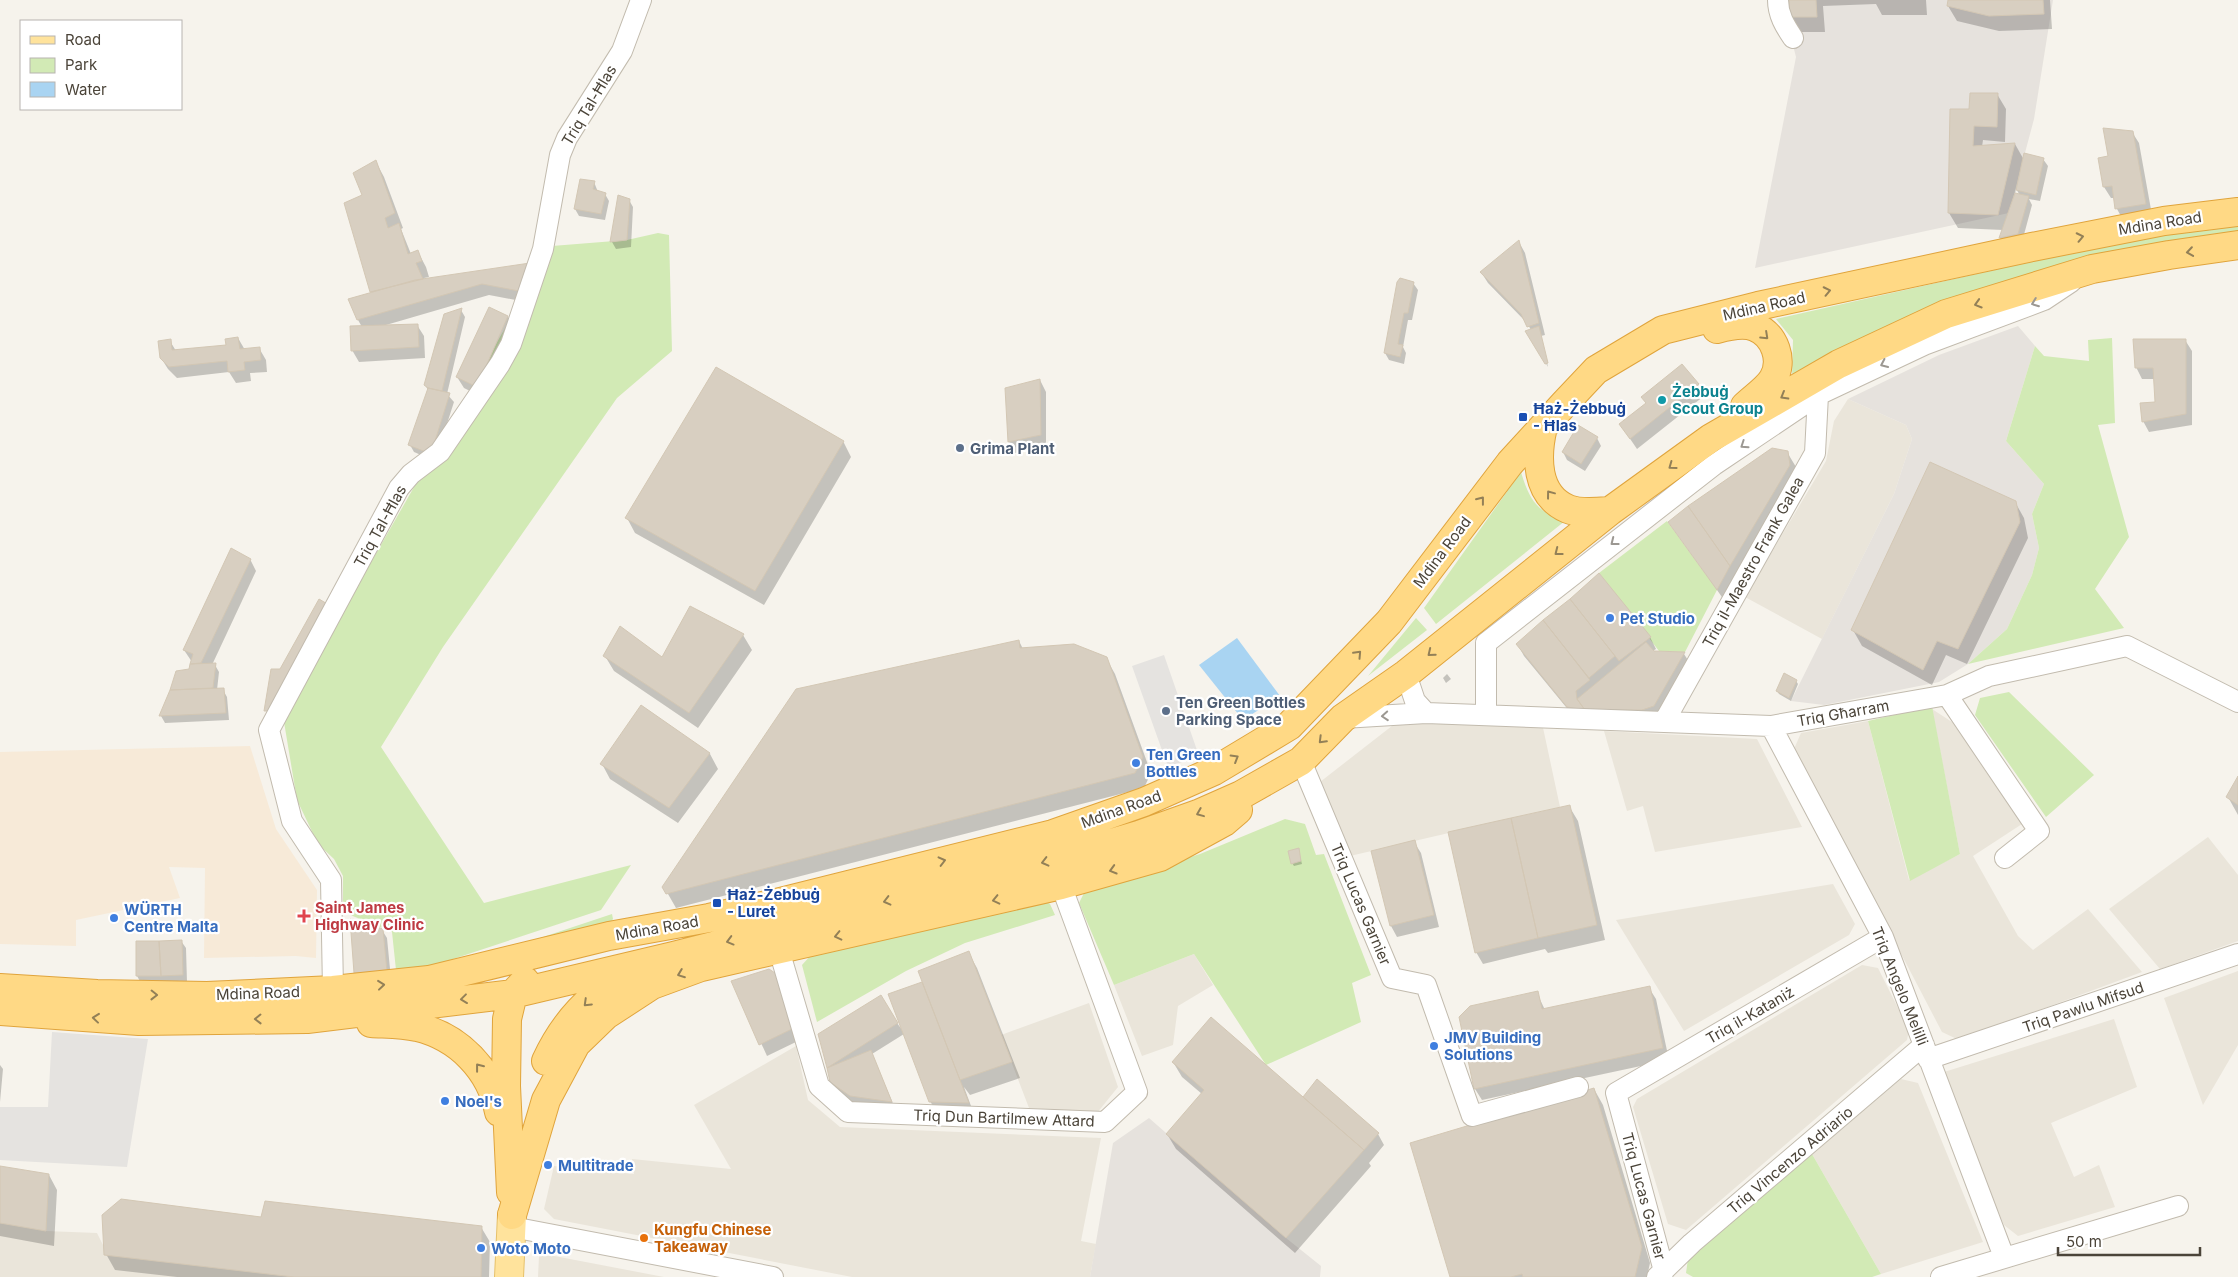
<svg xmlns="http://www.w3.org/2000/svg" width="2238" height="1277" font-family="Inter,sans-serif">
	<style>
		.residential { fill: #eae5da }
		.commercial { fill: #f7ead8 }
		.industrial { fill: #e6e2dd }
		.green { fill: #d2eab5 }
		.parking { fill: #e5e3e0 }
		.water { fill: #a9d4f2 }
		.shadow { fill: #0003; fill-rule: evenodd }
		.building { fill: #d8cfc1; stroke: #d3c7b4 }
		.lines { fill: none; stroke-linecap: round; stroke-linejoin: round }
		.minor-casing { stroke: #c2bbae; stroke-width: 22 }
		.primary-casing { stroke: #e6c16a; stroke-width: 30 }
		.trunk-casing { stroke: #e0a43c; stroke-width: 30 }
		.minor { stroke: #fff; stroke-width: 20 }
		.primary { stroke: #ffe39c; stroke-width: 28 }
		.trunk { stroke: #ffd985; stroke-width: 28 }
		.oneway { stroke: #938057 }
		.oneway2 { stroke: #9c9892 }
		.culture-dot { fill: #0f9aa8; stroke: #fff; stroke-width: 2 }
		.transit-dot { fill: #1a4fb4; stroke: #fff; stroke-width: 2 }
		.service-dot { fill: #5c6f8a; stroke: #fff; stroke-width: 2 }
		.shop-dot { fill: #3f7fe0; stroke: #fff; stroke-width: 2 }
		.health-dot { fill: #e0444e; stroke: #fff; stroke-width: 2 }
		.food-dot { fill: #e8710a; stroke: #fff; stroke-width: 2 }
		.labels { text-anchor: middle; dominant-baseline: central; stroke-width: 4.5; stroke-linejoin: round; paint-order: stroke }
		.street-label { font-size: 15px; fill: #4b4439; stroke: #fff }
		.culture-label { font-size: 15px; font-weight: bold; fill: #0d838f; stroke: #fff; text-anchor: start }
		.transit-label { font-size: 15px; font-weight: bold; fill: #164399; stroke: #fff; text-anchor: start }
		.service-label { font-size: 15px; font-weight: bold; fill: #4e5e75; stroke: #fff; text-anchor: start }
		.shop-label { font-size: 15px; font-weight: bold; fill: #366cbe; stroke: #fff; text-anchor: start }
		.health-label { font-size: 15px; font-weight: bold; fill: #be3a42; stroke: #fff; text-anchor: start }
		.food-label { font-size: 15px; font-weight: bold; fill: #c56008; stroke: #fff; text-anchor: start }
	</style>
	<rect width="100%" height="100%" fill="#f6f3ec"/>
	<path class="residential" d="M1848,399l58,26 6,14 -18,55 -72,145 -77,-42 81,-136 8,-40z
		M1932,709l20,13 70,102 -49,32 45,80 15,14 55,-41 54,63 -183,68 -17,-8 -148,-283 7,-16 67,-12 41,159 51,-26z
		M1397,722l145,1 18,84 -210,49 -30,-74z
		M1604,731l153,8 45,88 -147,25 -12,-46 -16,5z
		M2208,837l30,38v66l-78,28 -51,-60z
		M1833,884l22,40 -6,11 -165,96 -68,-111z
		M1194,954l19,31 -35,21 -5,39 -31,11 -28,-71z
		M1862,965l16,3 31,62 -2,10 -221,190 -18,-6 -35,-117 4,-8z
		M2238,971v74l-35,60 -39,-107z
		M1089,1003l29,84 -21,26 -68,-5 -28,-73z
		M2114,1019l23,68 -86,36 23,54 25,-12 16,42 -97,29 -14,-11 -62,-145 2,-8z
		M796,1046l12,54 32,27 261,11 -20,103 15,3 -6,33h-238l-298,-58 -10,-10 10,-43 80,8 -2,-15 99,10 -37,-64z
		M1901,1079l17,4 65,159 -102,32 -69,-120z
		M0,1223l46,8 51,2 11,22 184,22h-292z
		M549,1255l115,22h-126l1,-21z"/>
	<path class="commercial" d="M250,746l26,83 41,61 -1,68 -20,-2 -92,2 1,-90 -36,-1 11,31 -104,22v26l-76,-2v-192z"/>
	<path class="industrial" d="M1786,0h267l-19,119 -25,94 -254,55 41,-211 -10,-39z
		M2018,326l17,20 -29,95 38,43 -12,30 7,34 -7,27 -25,54 -39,35 -29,18 -115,23 -33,-4 103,-207 18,-55 -6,-14 -58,-26 91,-44z
		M1149,1118l137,120 35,28 -1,11h-230l23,-134z"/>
	<path class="green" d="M2238,225v10l-446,142 1,-37 -17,-21 396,-89z
		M658,233l11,2 3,116 -55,47 -174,249 -62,100 103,156 147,-38 -30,45 -166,55 -39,5 -4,-38 -49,-20v-36l-9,-17 -16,-15 -21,-44 -14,-84 269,-470 75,-6z
		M2112,338l3,85 -17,2 31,112 -34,52 29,39 -156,36 39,-35 25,-54 7,-27 -7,-34 12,-30 -38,-43 29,-95 9,10 45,5 -1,-21z
		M1521,472c8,27 16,40 44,49l-129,103 -12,-16z
		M1667,521l50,69 -32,62 -26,-1 -60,-78z
		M1416,618l11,12 -59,46z
		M2009,692l85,83 -48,42 -71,-102 5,-17z
		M1932,706l28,148 -50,27 -42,-160z
		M1285,819l20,5 11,31 8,-1 47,121 -19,8 9,39 -95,43 -72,-111 -80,31 -35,-82 7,-14 114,-35z
		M1039,898l11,6 5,11 -90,28 -59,28 -89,51 -15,-57 9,-10z
		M612,914l1,5 -11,16 -77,8z
		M1812,1154l69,120 -9,3h-179l-7,-4 2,-14z"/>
	<path class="parking" d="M1164,655l35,101 -31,11 -36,-101z
		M52,1032l96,7 -21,128 -127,-7v-53h48z"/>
	<path class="water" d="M1237,638l43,58 -37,24 -44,-55z"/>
	<path class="shadow" d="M1791,0h135l1,15h-45l-6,-11 -53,2 2,26h-25l-9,-16z
		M1949,0h101l2,29 -53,2 -42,-10 -9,-15z
		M1997,94l9,15 -1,33 -22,-2 -1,7 33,-3 9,16 19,-1 5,7 -8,35 -11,-2 3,6 -10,37 -18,3 -4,-7 3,-8 -45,-2 -9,-15 2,-103h20zM2016,189l2,3 2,4 -5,-2z
		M2132,132l7,11 13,72 -29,5 -6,-11 -2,-11h-4l-7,-11 6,-30z
		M376,162l8,15 19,51 -2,1 10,25 7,-2 8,15 3,10 -5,1v2l105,-16 -3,38 -37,-7 -103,30h31l7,11 1,22 -66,4 -7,-12 10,-23 -4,-7 14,-27 -26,-90 17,-7z
		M594,182l4,10 7,2 4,7 -4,19 -26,-4 -4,-7z
		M629,200l4,7 -2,40 -15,2 -4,-7z
		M1519,242l6,11 20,82 -4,1 7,31 -21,-36 4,-1 -4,-7 -39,-40 -7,-11z
		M1413,283l5,7 -6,30h-4l-5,27 3,6 -2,11 -15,-4 -4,-7z
		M490,309l18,8 6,11 -30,70 -20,-10 -7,-11z
		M461,310l4,7 -18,77 7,8 -19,59 -21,-9 -4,-7 18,-55 -3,-5z
		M238,338l7,12 14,-2 7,12 1,12 -17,1 1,8 -15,2 -7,-11 -52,6 -9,-9 -7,-11 9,-17 6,10 51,-5z
		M2185,340l7,11v74l-43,7 -6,-11 13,-18 -1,-24h-13l-6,-12z
		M1040,380l6,12v54l-31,7 -6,-11z
		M1698,385l6,11 -67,53 -17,-25 27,-21z
		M1597,438l4,8 -16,25 -18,-11 -4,-8z
		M843,441l8,16 -87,148 -129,-72 -8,-15z
		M1787,452l9,15 -72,133 -54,-77z
		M2015,502l9,16 4,20 -61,126 -21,-9 -14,30 -70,-39 -9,-16z
		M250,559l6,12 -44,94h3l4,7 -2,18h6l4,7 2,23 -64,3 -4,-7 16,-44 12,-2 3,-6v-2l-8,-12z
		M1599,575l51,62 6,12 -5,3 33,2 7,11 -31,52 -85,1 -51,-62 -6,-11z
		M743,635l9,15 -54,78 -84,-57 -9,-15 57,3z
		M1019,641l4,8 83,9 9,16 36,99 -7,15 -468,120 -12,-21z
		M1447,674l4,5 -5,4 -3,-5z
		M1796,681l2,3 -7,17 -12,-7 -2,-3z
		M641,707l69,47 8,15 -40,54 -68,-44 -8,-15z
		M2238,778v37l-10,-18z
		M1569,806l9,15 27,119 -57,13 -3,-4 -62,15 -7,-12z
		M1414,842l7,11 18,74 -42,10 -6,-11 -18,-74z
		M1298,849l4,15 -8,2 -2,-3z
		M352,920l30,10 5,8 4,41 -31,1 -5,-7z
		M181,941l5,7 1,34 -46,1 -4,-7 1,-34z
		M968,952l9,16 43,110 -50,17 -6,-8 10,27 -37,-1 -7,-12 -26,-67 -32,20 25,59 -39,-6 -20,-13 -6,-12 -12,-48 77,-11 6,8 -14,-36 35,-12z
		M769,970l29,71 -31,15 -34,-74z
		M1649,988l7,11 13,61 -187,40 -7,-11 62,-96 8,17z
		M1173,1062l134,40 71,32 6,11 -15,18 2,3 -76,87 -119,-104 -9,-15 35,-40 -20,-17z
		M0,1065l3,4 -3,33z
		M1594,1089l9,16 47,158 -3,14h-196z
		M0,1167l49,8 8,15 -3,56 -54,-10z
		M262,1219l219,8 9,15 -1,35h-312l-62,-7 -9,-16z"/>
	<path class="building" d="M1789,0h27l1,17h-28z
		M1948,0h95l1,14 -55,2 -42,-10z
		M1970,93h28l-1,34 -23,-1 -1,20 42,-3 -17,72 -50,-2 2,-104h19z
		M2103,128l30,3 13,73 -31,5 -3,-23 -9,1 -5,-29 10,-2z
		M2024,153l20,5 -8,37 -20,-5z
		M376,160l19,53 -10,5 3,10 11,-5 9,31 10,-4 4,11 -6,2 7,16 -53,13 -26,-89 18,-8 -9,-22z
		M580,179l15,2 -2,8 13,4 -5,21 -27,-5z
		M2015,193l14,3 -11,38 -19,4z
		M618,195l12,4 -3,41 -17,2z
		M1519,240l20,83 -12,4 -6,-13 -41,-42z
		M530,263l-11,28 -37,-7 -125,36 -9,-21 67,-19z
		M1400,278l14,4 -6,31h-4l-6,31 5,1 -3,12 -16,-4 13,-71z
		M489,307l19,9 -31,71 -21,-10z
		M462,308l-20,83 -14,-3 -4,-3 20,-71z
		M418,324l1,23 -68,4 -1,-25z
		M1539,326l9,37 -3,1 -20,-33z
		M238,337l2,12 20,-2 1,13 -17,2 1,8 -17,2 -1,-11 -58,6 -9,-9 -2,-17 13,-2 1,11 54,-5 -1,-6z
		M2133,339h53v75l-44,8 -2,-19 15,-1 -2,-34h-18z
		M1682,364l17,20 -69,55 -11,-15 27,-21 -5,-6z
		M716,367l128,74 -89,150 -130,-73z
		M1040,379l1,56 -33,7 -3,-54z
		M428,388l22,5 -19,61 -23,-9z
		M1578,425l20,12 -17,27 -19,-12z
		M1772,448l16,3 2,14 -60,101 -42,-60z
		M1930,462l86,39 4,21 -62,127 -21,-8 -14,29 -72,-40z
		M1688,506l42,60 -13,24 -49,-68z
		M231,548l20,11 -50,104 -11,1 3,-10 -10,-4z
		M1599,573l52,64 -32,24 -49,-62z
		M319,599l10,6 -61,106h-4l7,-42h9z
		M1570,599l45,57 -26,22 -46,-58z
		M690,606l54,28 -55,79 -86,-57 17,-30 42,31z
		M1543,620l47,60 -14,11 1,8 8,11 -18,-3 -51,-63z
		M1019,640l1,8 54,-4 33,13 36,100 -8,16 -469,121 -4,-7 134,-198z
		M1646,642l8,9 31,1 -31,54 -12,4h-57l-8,-11z
		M216,663l-3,25 -43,2 6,-19 13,-2 1,-5z
		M1784,673l13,7 -8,18 -13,-7z
		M224,688l2,25 -67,3 11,-26z
		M641,705l69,48 -41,55 -69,-44z
		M2238,776v29l-12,-8z
		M1570,805l27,120 -59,13 -27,-120z
		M1511,818l27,120 -63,15 -27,-121z
		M1415,840l19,75 -44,11 -19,-75z
		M1299,848l2,13 -10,3 -3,-13z
		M350,919l33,10 4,42 -33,2z
		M182,940l1,35 -22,1 -2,-35z
		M136,941h23l2,35h-25z
		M969,951l43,111 -52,18 -42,-109z
		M769,969l9,6 14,54 -33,16 -28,-64z
		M922,982l38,98 9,23 -40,-1 -41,-108z
		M1650,986l13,62 -189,41 -15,-72 11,-11 68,-15 4,18z
		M881,995l17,28 -71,45 -9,-34z
		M1211,1017l153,133 -78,88 -120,-104 38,-44 -32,-28z
		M871,1050l21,52 -42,-6 -20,-14 -3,-14z
		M1317,1079l62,54 -15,17 -61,-53z
		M1594,1088l48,159 -7,30h-112l-1,-3 -11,3h-61l-40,-134z
		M0,1166l49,8 -3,57 -46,-8z
		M121,1199l140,18 4,-16 217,25 -1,51h-187l-190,-22 -2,-40z"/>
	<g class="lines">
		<defs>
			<path id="minor" d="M1778,0c0,15 7,26 15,38
				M1406,674l9,27 11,12
				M1947,695l92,136 -34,27
				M1486,715v-72l228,-178 104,-70 106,-50 120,-45 27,-18
				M1343,718l83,-5 345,13 176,-31 42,-19 138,-30 111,56
				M1664,722l151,-269 3,-58
				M1771,726l112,211 121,320
				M1301,761l91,217 34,7 46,131 106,-29
				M779,950l40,136 29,26 257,10 32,-30 -76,-207
				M333,990l-2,-110 -39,-59 -23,-91 130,-242 12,-14 29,-22 60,-88 11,-20 32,-95 17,-94 7,-17 55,-87 19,-51
				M1928,1059l310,-105
				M512,1227l261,50
				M1664,1271l-48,-178 267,-156
				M1657,1277l35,-34 232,-198
				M1941,1277l237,-71"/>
			<path id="primary" d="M509,1277l3,-62"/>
			<path id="trunk" d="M1717,329c11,-3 28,-6 38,-2 20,8 29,34 18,52 -6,10 -20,19 -28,27
				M1543,427c-7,29 -8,68 25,82 12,5 29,3 42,2
				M0,988l97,6 110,2 126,-6 96,-10 180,-44 100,-18 67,-15 277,-69 91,-32 70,-31 75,-45 100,-104 121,-159 54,-59 32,-34 67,-40 95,-24 274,-59 132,-26 74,-9
				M0,1011l139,10 168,-2 206,-25 160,-38 385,-97 81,-24 59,-21 43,-19 60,-34 42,-43 63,-44 204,-163 101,-73 128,-74 107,-50 146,-45 77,-14 69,-10
				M371,1023c15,1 31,1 46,4 42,10 74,43 82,85
				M546,1061c18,-39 46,-69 84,-88
				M511,1192l-5,-106 1,-67 6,-25 12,-13
				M512,1215l34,-115 30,-56 30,-29 46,-30 49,-18 360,-82 99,-28 64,-35 14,-12"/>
		</defs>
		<use href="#minor" class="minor-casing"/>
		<use href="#primary" class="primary-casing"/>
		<use href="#trunk" class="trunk-casing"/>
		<use href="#minor" class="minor"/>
		<use href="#primary" class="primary"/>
		<use href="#trunk" class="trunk"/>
	</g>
	<defs><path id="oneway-chevron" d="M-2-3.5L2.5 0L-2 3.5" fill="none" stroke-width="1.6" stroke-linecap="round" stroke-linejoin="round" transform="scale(1.25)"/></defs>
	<g class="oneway">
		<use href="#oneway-chevron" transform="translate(2080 237) rotate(-12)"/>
		<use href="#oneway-chevron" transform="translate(2190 252) rotate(172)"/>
		<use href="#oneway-chevron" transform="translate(1827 291) rotate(-12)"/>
		<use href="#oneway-chevron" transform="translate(1978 304) rotate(163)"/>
		<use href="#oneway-chevron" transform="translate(1765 336) rotate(43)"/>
		<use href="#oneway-chevron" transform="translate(1784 396) rotate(150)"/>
		<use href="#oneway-chevron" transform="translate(1672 466) rotate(144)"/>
		<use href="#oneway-chevron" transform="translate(1550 494) rotate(-127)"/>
		<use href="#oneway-chevron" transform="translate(1481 500) rotate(-52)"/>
		<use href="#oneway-chevron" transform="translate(1558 552) rotate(142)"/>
		<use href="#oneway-chevron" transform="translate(1431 653) rotate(141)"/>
		<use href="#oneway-chevron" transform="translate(1358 654) rotate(-47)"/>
		<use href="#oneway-chevron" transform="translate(1322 740) rotate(135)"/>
		<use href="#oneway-chevron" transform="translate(1235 758) rotate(-31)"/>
		<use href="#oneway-chevron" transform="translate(1200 813) rotate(158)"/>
		<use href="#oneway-chevron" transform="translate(942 861) rotate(-14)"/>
		<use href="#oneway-chevron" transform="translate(1045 862) rotate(166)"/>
		<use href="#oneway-chevron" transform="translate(1113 870) rotate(164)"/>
		<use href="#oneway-chevron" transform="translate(996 900) rotate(167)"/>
		<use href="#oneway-chevron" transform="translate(887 901) rotate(166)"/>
		<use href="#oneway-chevron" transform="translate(838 936) rotate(167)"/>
		<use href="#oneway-chevron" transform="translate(730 941) rotate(165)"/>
		<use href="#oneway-chevron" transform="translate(681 974) rotate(159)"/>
		<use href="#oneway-chevron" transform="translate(381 985) rotate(-6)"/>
		<use href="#oneway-chevron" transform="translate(154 995) rotate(1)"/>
		<use href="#oneway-chevron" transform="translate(464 999) rotate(173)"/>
		<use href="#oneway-chevron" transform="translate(587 1003) rotate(136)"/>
		<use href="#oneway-chevron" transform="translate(96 1018) rotate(-174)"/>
		<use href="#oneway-chevron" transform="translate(258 1019) rotate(179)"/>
		<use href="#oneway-chevron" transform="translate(479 1067) rotate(-128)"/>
	</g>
	<g class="oneway2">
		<use href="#oneway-chevron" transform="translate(2035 303) rotate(159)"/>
		<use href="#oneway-chevron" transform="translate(1884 364) rotate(155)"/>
		<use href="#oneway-chevron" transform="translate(1744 445) rotate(146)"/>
		<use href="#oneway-chevron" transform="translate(1614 542) rotate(142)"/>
		<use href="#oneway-chevron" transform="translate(1385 716) rotate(176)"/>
	</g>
	<circle class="culture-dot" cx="1662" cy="400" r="5"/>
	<g class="transit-dot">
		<rect x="1518" y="412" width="10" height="10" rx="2.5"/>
		<rect x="712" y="898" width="10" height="10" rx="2.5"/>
	</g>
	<g class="service-dot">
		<circle cx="960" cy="448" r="5"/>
		<circle cx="1166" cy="711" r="5"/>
	</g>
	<g class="shop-dot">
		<circle cx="1610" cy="618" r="5"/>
		<circle cx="1136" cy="763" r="5"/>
		<circle cx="114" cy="918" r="5"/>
		<circle cx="1434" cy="1046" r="5"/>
		<circle cx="445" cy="1101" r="5"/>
		<circle cx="548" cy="1165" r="5"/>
		<circle cx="481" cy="1248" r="5"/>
	</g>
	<path class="health-dot" d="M301.5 908.5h5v5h5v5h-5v5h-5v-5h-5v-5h5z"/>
	<circle class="food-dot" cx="644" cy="1238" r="5"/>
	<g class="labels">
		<g class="street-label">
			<text transform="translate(589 105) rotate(-59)">Triq Tal-Ħlas</text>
			<text transform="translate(2160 223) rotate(-9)">Mdina Road</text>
			<text transform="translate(1764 306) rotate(-13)">Mdina Road</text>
			<text transform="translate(380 526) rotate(-61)">Triq Tal-Ħlas</text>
			<text transform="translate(1442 552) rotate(-53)">Mdina Road</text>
			<text transform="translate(1753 562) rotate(-61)">Triq il-Maestro Frank Galea</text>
			<text transform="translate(1843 713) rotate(-10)">Triq Għarram</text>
			<text transform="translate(1121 809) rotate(-20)">Mdina Road</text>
			<text transform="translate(1361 904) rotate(67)">Triq Lucas Garnier</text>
			<text transform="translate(657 928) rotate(-10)">Mdina Road</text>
			<text transform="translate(1900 986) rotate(68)">Triq Angelo Melilli</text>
			<text transform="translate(258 993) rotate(-2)">Mdina Road</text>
			<text transform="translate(2083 1007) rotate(-19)">Triq Pawlu Mifsud</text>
			<text transform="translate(1750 1015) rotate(-30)">Triq il-Kataniż</text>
			<text transform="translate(1004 1118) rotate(2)">Triq Dun Bartilmew Attard</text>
			<text transform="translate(1790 1160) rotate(-40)">Triq Vincenzo Adriario</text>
			<text transform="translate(1644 1196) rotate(75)">Triq Lucas Garnier</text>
		</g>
		<g class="culture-label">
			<text x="1672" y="391">Żebbuġ<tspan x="1672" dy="17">Scout Group</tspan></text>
		</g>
		<g class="transit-label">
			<text x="1533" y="408">Ħaż-Żebbuġ<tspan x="1533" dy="17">- Ħlas</tspan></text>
			<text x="727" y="894">Ħaż-Żebbuġ<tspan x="727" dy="17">- Luret</tspan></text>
		</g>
		<g class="service-label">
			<text x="970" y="448">Grima Plant</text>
			<text x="1176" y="702">Ten Green Bottles<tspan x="1176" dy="17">Parking Space</tspan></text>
		</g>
		<g class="shop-label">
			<text x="1620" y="618">Pet Studio</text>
			<text x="1146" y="754">Ten Green<tspan x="1146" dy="17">Bottles</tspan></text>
			<text x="124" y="909">WÜRTH<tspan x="124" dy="17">Centre Malta</tspan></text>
			<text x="1444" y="1037">JMV Building<tspan x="1444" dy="17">Solutions</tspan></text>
			<text x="455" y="1101">Noel's</text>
			<text x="558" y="1165">Multitrade</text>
			<text x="491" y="1248">Woto Moto</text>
		</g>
		<g class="health-label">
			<text x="315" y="907">Saint James<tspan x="315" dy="17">Highway Clinic</tspan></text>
		</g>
		<g class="food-label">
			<text x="654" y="1229">Kungfu Chinese<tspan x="654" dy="17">Takeaway</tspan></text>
		</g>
	</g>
	<rect x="20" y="20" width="162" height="90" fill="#ffffff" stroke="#b7b4b0"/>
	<rect x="30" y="36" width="25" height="8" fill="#ffe39c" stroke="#b7b4b0"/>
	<text x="65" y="45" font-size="15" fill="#4b4439">Road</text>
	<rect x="30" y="58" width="25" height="15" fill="#d2eab5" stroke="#b7b4b0"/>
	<text x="65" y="70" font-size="15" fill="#4b4439">Park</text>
	<rect x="30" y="82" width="25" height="15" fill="#a9d4f2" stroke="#b7b4b0"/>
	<text x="65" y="95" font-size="15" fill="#4b4439">Water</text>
	<path d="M2058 1247v8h142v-8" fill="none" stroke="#4b4439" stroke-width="2.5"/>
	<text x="2066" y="1247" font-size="15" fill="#4b4439" stroke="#ffffff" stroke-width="4" paint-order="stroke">50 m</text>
</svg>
